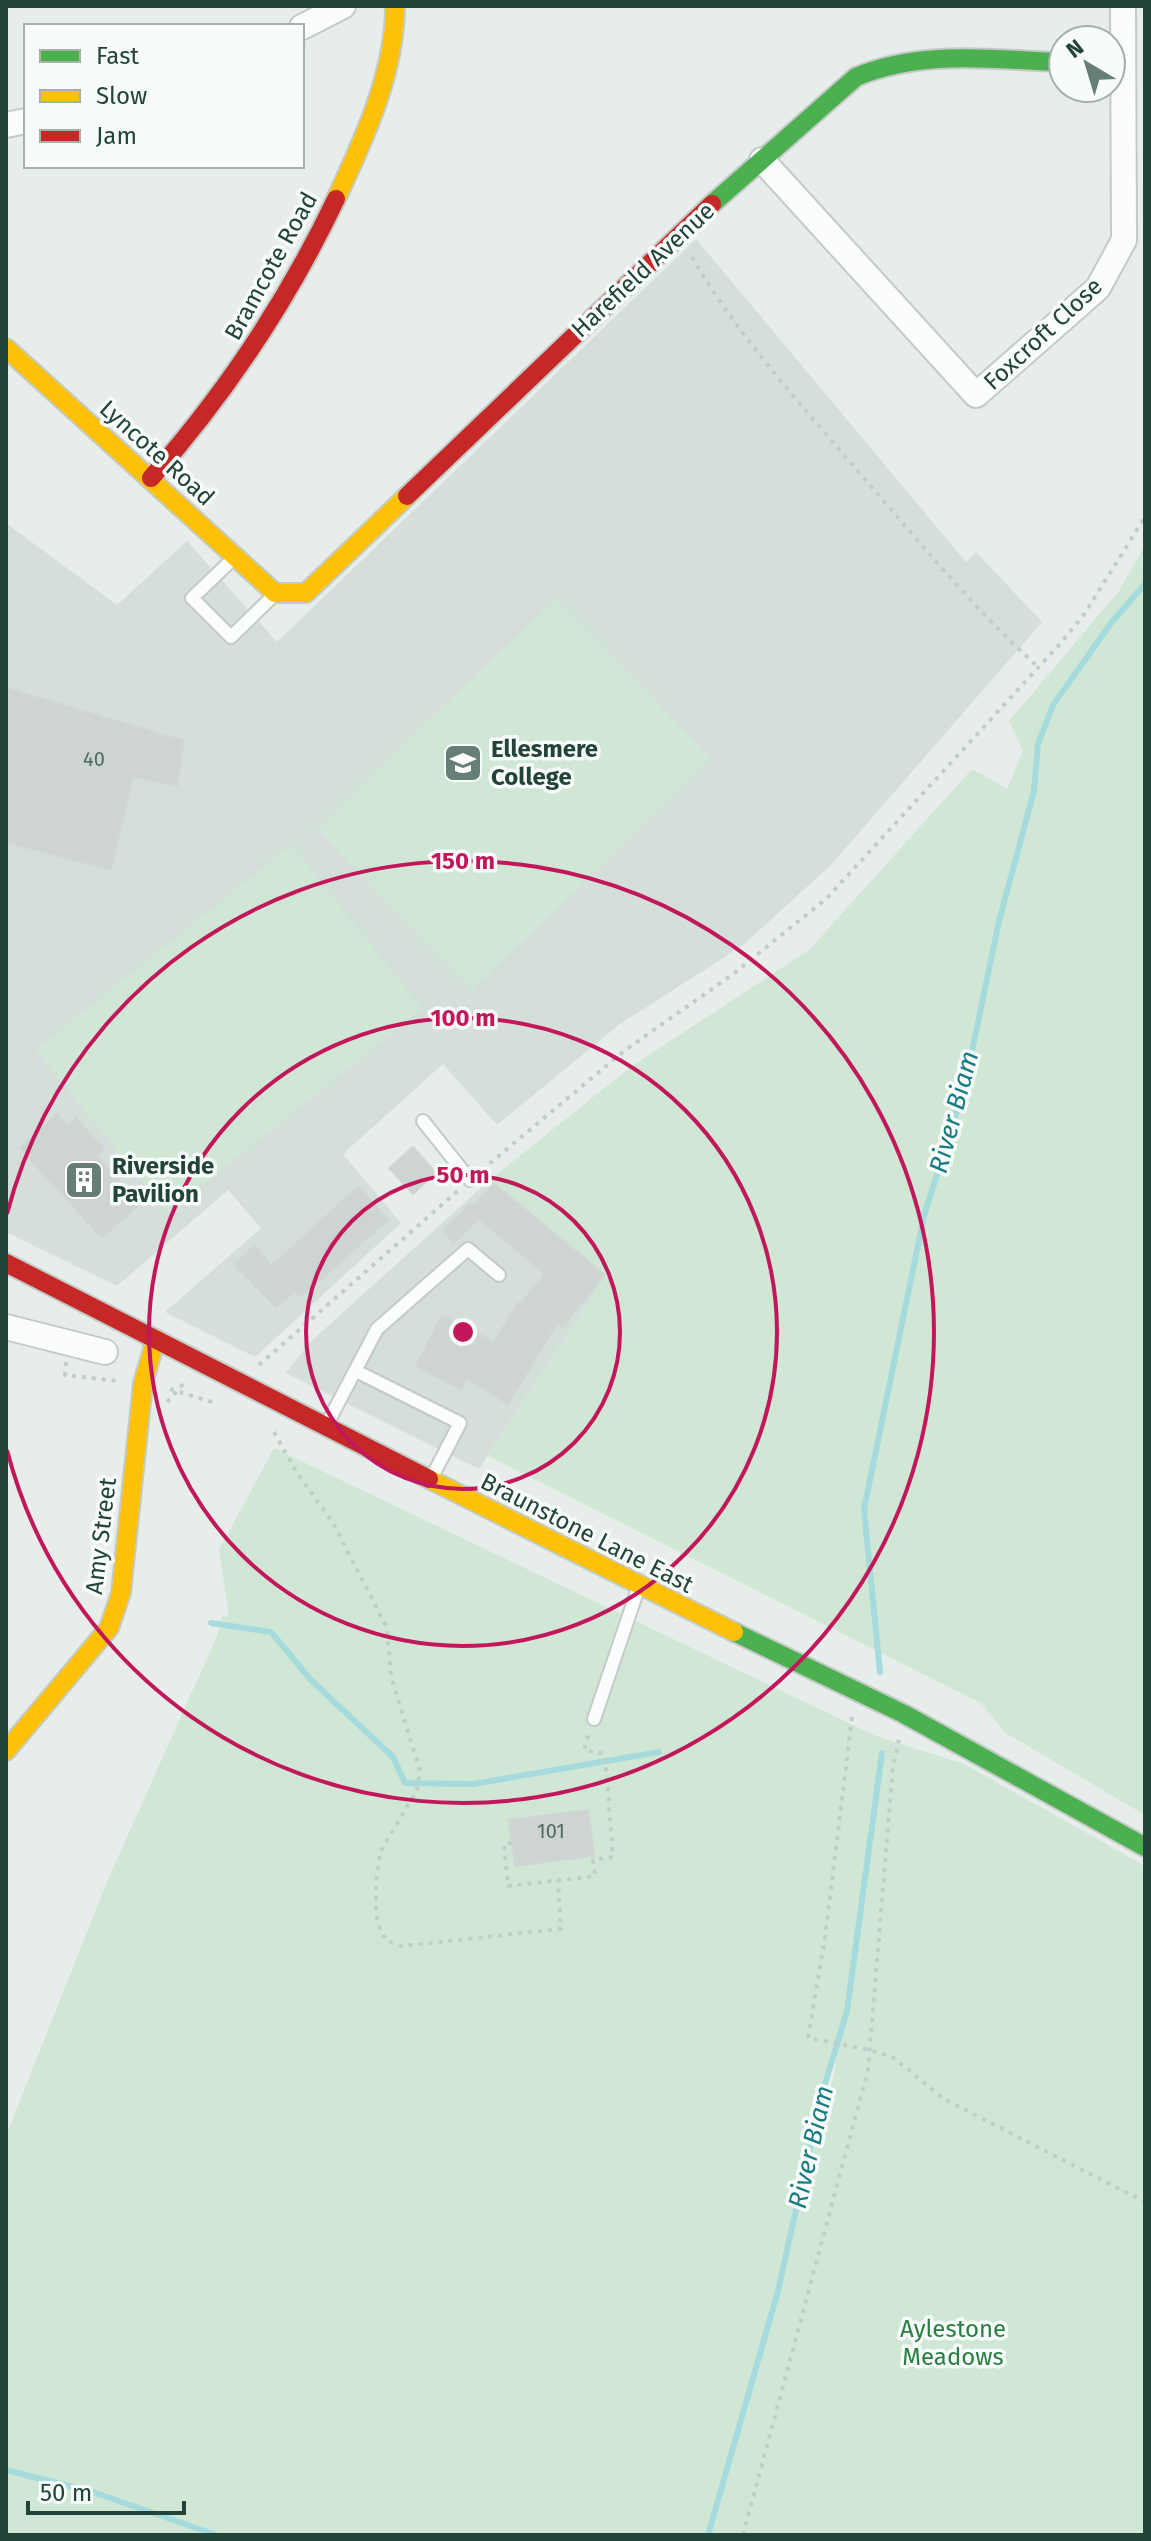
<svg xmlns="http://www.w3.org/2000/svg" width="1151" height="2541" font-family="'Fira Sans',sans-serif">
	<style>
		.built { fill: #d5dfda }
		.green { fill: #d0e7d5; fill-rule: evenodd }
		.lines { fill: none; stroke-linecap: round; stroke-linejoin: round }
		.stream { stroke: #a6dbdd; stroke-width: 6 }
		.building { fill: #ced4d2; stroke: #d0d6d3; stroke-width: 2 }
		.lane-casing { stroke: #c4cac7; stroke-width: 16 }
		.street-casing { stroke: #c4cac7; stroke-width: 28 }
		.fast-casing { stroke: #c3cbc7; stroke-width: 22 }
		.slow-casing { stroke: #c3cbc7; stroke-width: 22 }
		.jam-casing { stroke: #c3cbc7; stroke-width: 22 }
		.path { stroke: #c2ccc8; stroke-width: 4; stroke-dasharray: 4 6; stroke-linecap: butt }
		.lane { stroke: #fbfcfc; stroke-width: 12 }
		.street { stroke: #fbfcfc; stroke-width: 24 }
		.fast { stroke: #4caf50; stroke-width: 18 }
		.slow { stroke: #ffc107; stroke-width: 18 }
		.jam { stroke: #c62828; stroke-width: 18 }
		.ring { fill: none; stroke: #c2185b; stroke-width: 4 }
		.labels { text-anchor: middle; dominant-baseline: central; stroke-width: 7; stroke-linejoin: round; paint-order: stroke }
		.number-label { font-size: 20px; fill: #4e685f }
		.street-label { font-size: 24px; fill: #224338; stroke: #f7fbf9 }
		.poi-label { font-size: 24px; font-weight: bold; fill: #224338; stroke: #f7fbf9; text-anchor: start }
		.park-label { font-size: 24px; fill: #297e42; stroke: #f7fbf9 }
		.water-label { font-size: 26px; font-style: italic; fill: #177d85; stroke: #f7fbf9 }
		.centre { fill: #c2185b; stroke: #f7fbf9; stroke-width: 4 }
		.ring-label { font-size: 24px; text-anchor: middle; font-weight: bold; fill: #c2185b; stroke: #f7fbf9; stroke-width: 7; stroke-linejoin: round; paint-order: stroke }
	</style>
	<rect width="100%" height="100%" fill="#e7edea"/>
	<path class="built" d="M696,239l270,323 10,-10 66,70 -211,243 -89,81 -122,78 -123,101 -54,-61 -100,90 58,69 -146,134 -90,-45 96,-84 -33,-38 -111,96 -111,-54v-709l111,82 70,-64 90,101z
		M491,1179l116,96 -128,194 -193,-96 23,-30z"/>
	<path class="green" d="M1145,545v1270l-141,-83 -23,-29 -493,-247 118,-181 -115,-96 141,-113 177,-116 163,-181 35,20 16,-38 -14,-30 110,-130z
		M556,598l155,161 -239,231 -155,-161z
		M291,845l131,164 -255,204 -131,-163z
		M274,1448l602,288 88,28 181,102v669h-1139v-399l100,-252 111,-248 5,-20 7,1 -10,-67zM838,2044l-4,32 -29,94 15,-69z"/>
	<g class="lines">
		<path class="stream" d="M211,1623l60,9 40,48 82,77 12,26 68,1 186,-32
			M880,1672l-16,-163 60,-293 41,-131 34,-164 35,-130 4,-47 15,-39 58,-82 34,-39
			M6,2470l87,22 123,43
			M708,2535l70,-244 42,-190 27,-90 35,-258"/>
	</g>
	<path class="building" d="M6,688l178,53 -7,45 -44,-9 -22,93 -105,-28z
		M57,1114l11,12 8,-8 28,31 -7,7 43,48 -38,34 -82,-90z
		M413,1147l23,26 -23,21 -24,-26z
		M493,1183l112,92 -43,52 -5,-4 -49,81 -41,-26 -6,12 -45,-24 26,-51 52,27 24,-39 2,1 25,-30 -66,-55 -26,24 -11,-13 29,-26 3,3z
		M358,1187l30,33 -87,77 -6,-6 -19,16 -42,-43 20,-18 18,19z
		M588,1810l6,46 -79,10 -6,-46z"/>
	<g class="lines">
		<defs>
			<path id="lane" d="M235,557l-43,41 39,39 42,-41
				M423,1121l47,59
				M356,1371l104,52 -28,54
				M326,1426l51,-97 91,-80 31,26
				M594,1719l44,-130"/>
			<path id="street" d="M302,27l41,-21
				M6,125l20,-4
				M762,160l214,235 122,-107 26,-48 -1,-234
				M6,1327l99,25"/>
			<path id="fast" d="M712,204l144,-127c66,-28 137,-17 207,-15
				M734,1632l170,82 241,133"/>
			<path id="slow" d="M336,199c28,-60 59,-126 59,-193
				M6,348l269,245h31l101,-97
				M429,1479l305,153
				M6,1751l103,-123 12,-35 22,-210 13,-44"/>
			<path id="jam" d="M151,478c75,-85 136,-176 185,-279
				M407,496l305,-292
				M6,1263l423,216"/>
		</defs>
		<use href="#lane" class="lane-casing"/>
		<use href="#street" class="street-casing"/>
		<use href="#fast" class="fast-casing"/>
		<use href="#slow" class="slow-casing"/>
		<use href="#jam" class="jam-casing"/>
		<path class="path" d="M692,257c45,78 106,144 164,212 59,68 115,137 182,198
			M482,1170l142,-119 108,-76 94,-76 232,-253 25,-30 62,-99
			M66,1362l-1,13 53,6
			M259,1365l201,-176
			M170,1389l45,14
			M167,1402l18,-20
			M274,1432l23,41 36,50 54,105 4,49 29,94 -3,19 -37,62 -4,31v30l4,17 7,11 14,5 160,-17 -3,-49
			M852,1717l-27,221 -17,100 63,12 23,8 50,41 201,103
			M512,1843l-8,1 4,42 87,-10 -2,-16 20,-3 -8,-103 -21,-4 5,-18
			M743,2535l125,-465 25,-304 6,-26"/>
		<use href="#lane" class="lane"/>
		<use href="#street" class="street"/>
		<use href="#fast" class="fast"/>
		<use href="#slow" class="slow"/>
		<use href="#jam" class="jam"/>
	</g>
	<g class="ring">
		<circle cx="463" cy="1332" r="157"/>
		<circle cx="463" cy="1332" r="314"/>
		<path d="M7 1214A471 471 0 1 1 7 1450"/>
	</g>
	<defs>
		<symbol id="school-square" viewBox="-11 -11 22 22"><rect x="-9" y="-9" width="18" height="18" rx="4" fill="#677e76" stroke="#f7fbf9"/><path d="M0-5L7-2L0 1L-7-2ZM-4 1L0 2.5L4 1V4Q0 6-4 4Z" fill="#fff"/></symbol>
		<symbol id="building-square" viewBox="-11 -11 22 22"><rect x="-9" y="-9" width="18" height="18" rx="4" fill="#677e76" stroke="#f7fbf9"/><path d="M-4-6H4V6H1V3H-1V6H-4ZM-2.5-4.3h1.7v1.8h-1.7ZM.8-4.3h1.7v1.8H.8ZM-2.5-1h1.7V.8h-1.7ZM.8-1h1.7V.8H.8Z" fill="#fff"/></symbol>
	</defs>
	<g fill-rule="evenodd">
		<use href="#school-square" x="441" y="741" width="44" height="44"/>
		<use href="#building-square" x="62" y="1158" width="44" height="44"/>
	</g>
	<g class="labels">
		<g class="number-label">
			<text x="94" y="759">40</text>
			<text x="551" y="1831">101</text>
		</g>
		<g class="street-label">
			<text transform="translate(271 266) rotate(-61)">Bramcote Road</text>
			<text transform="translate(643 270) rotate(-43)">Harefield Avenue</text>
			<text transform="translate(1043 334) rotate(-43)">Foxcroft Close</text>
			<text transform="translate(157 453) rotate(42)">Lyncote Road</text>
			<text transform="translate(587 1533) rotate(27)">Braunstone Lane East</text>
			<text transform="translate(101 1536) rotate(-83)">Amy Street</text>
		</g>
		<g class="poi-label">
			<text x="491" y="749">Ellesmere<tspan x="491" dy="28">College</tspan></text>
			<text x="112" y="1166">Riverside<tspan x="112" dy="28">Pavilion</tspan></text>
		</g>
		<g class="park-label">
			<text x="953" y="2329">Aylestone<tspan x="953" dy="28">Meadows</tspan></text>
		</g>
		<g class="water-label">
			<text transform="translate(954 1112) rotate(-75)">River Biam</text>
			<text transform="translate(811 2147) rotate(-77)">River Biam</text>
		</g>
	</g>
	<circle cx="463" cy="1332" r="12" class="centre"/>
	<g class="ring-label">
		<text x="463" y="869">150 m</text>
		<text x="463" y="1026">100 m</text>
		<text x="463" y="1183">50 m</text>
	</g>
	<rect width="1151" height="2541" fill="none" stroke="#224338" stroke-width="16"/>
	<rect x="24" y="24" width="280" height="144" fill="#f7fbf9" stroke="#a2b1ac" stroke-width="2"/>
	<rect x="40" y="50" width="40" height="12" fill="#4caf50" stroke="#a2b1ac" stroke-width="2"/>
	<text x="96" y="64" font-size="24" fill="#224338">Fast</text>
	<rect x="40" y="90" width="40" height="12" fill="#ffc107" stroke="#a2b1ac" stroke-width="2"/>
	<text x="96" y="104" font-size="24" fill="#224338">Slow</text>
	<rect x="40" y="130" width="40" height="12" fill="#c62828" stroke="#a2b1ac" stroke-width="2"/>
	<text x="96" y="144" font-size="24" fill="#224338">Jam</text>
	<g transform="translate(1087 64) rotate(322)"><circle r="38" fill="#f7fbf9" stroke="#a2b1ac" stroke-width="2"/>
	<path d="M0-6L14 30L0 20L-14 30Z" fill="#677e76"/>
	<text y="-12" font-size="22" font-weight="bold" text-anchor="middle" fill="#224338">N</text>
	</g>
	<path d="M28 2501v12h156v-12" fill="none" stroke="#224338" stroke-width="4"/>
	<text x="40" y="2501" font-size="24" fill="#224338" stroke="#f7fbf9" stroke-width="6" paint-order="stroke">50 m</text>
</svg>
